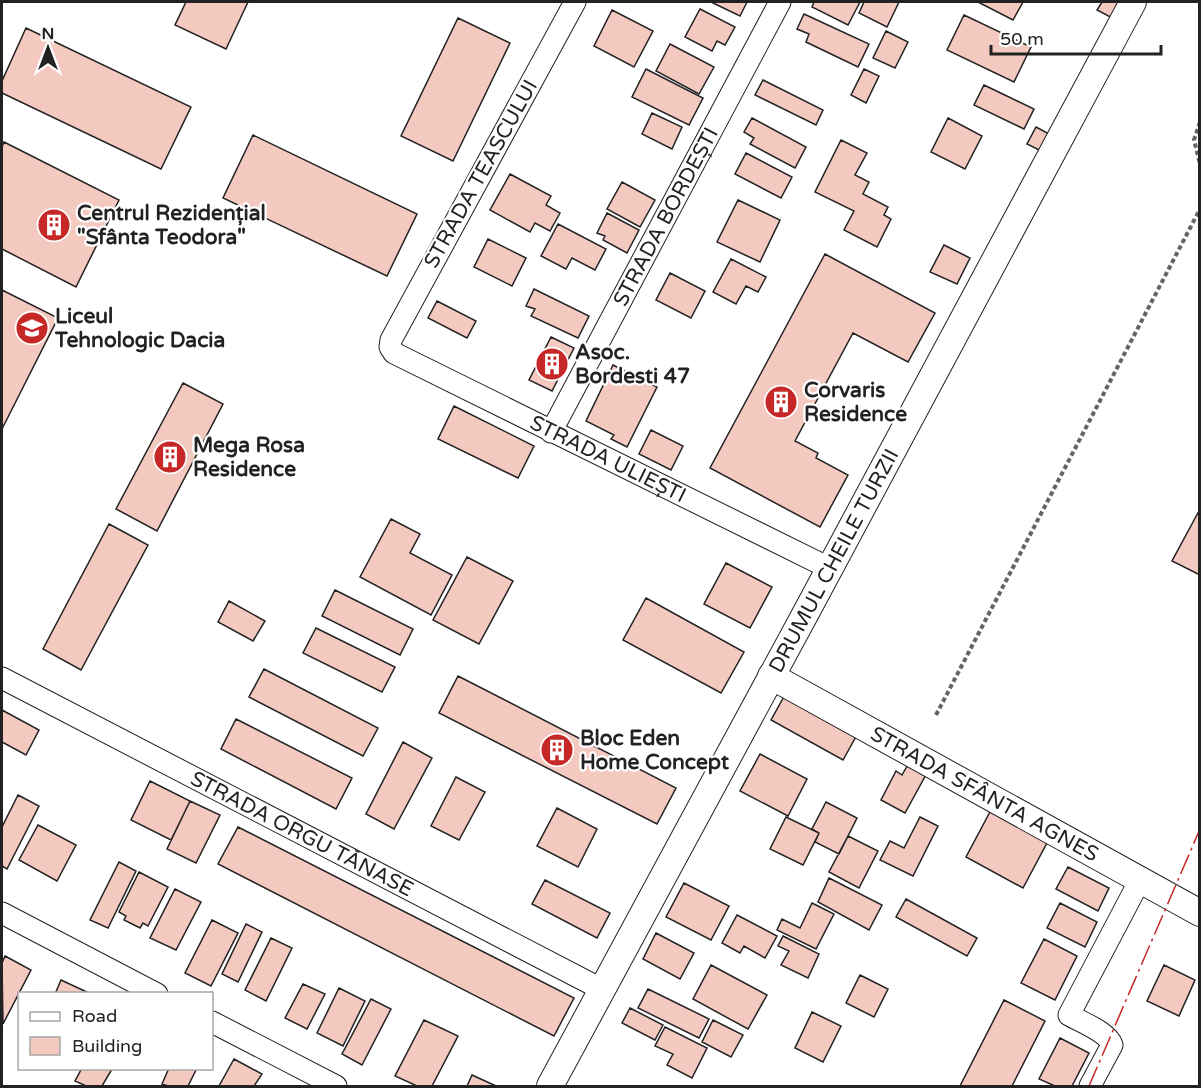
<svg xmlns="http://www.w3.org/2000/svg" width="1201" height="1088" font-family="'Varela Round',sans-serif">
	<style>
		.building { fill: #f3c9c0; stroke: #222; stroke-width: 1.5 }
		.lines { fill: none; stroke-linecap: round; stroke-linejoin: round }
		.minor-casing { stroke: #222; stroke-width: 23 }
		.tertiary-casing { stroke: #222; stroke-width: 28 }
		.path { stroke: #646464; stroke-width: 4; stroke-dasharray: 4.5 3; stroke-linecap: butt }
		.minor { stroke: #fff; stroke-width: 21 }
		.tertiary { stroke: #fff; stroke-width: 26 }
		.power { stroke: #c62828; stroke-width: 1.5; stroke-dasharray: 21 4.5 3 4.5; stroke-linecap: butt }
		.labels { text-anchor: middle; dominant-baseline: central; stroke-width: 4.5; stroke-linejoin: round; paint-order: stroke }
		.street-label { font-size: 21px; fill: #222; stroke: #fff }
		.poi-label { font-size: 21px; font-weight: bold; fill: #222; stroke: #fff; text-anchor: start }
	</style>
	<rect width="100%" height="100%" fill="#fff"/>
	<path class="building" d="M186,2h62l-22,47 -51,-24z
		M711,2h36l-7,14z
		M814,2h46l-12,23 -36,-18z
		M864,2h35l-12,25 -28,-14z
		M978,2h45l-10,18z
		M1102,2h14l8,3 -8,15 -19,-10z
		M700,9l35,18 -10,18 -8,-4 -5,10 -27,-14z
		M612,10l41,21 -19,36 -40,-21z
		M804,14l65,30 -11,23 -52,-25 3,-8 -12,-5z
		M964,15l67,32 -17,35 -67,-32z
		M458,18l52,25 -57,118 -52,-25z
		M26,28l165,79 -30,62 -159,-76v-12z
		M886,31l22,11 -13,26 -22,-10z
		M670,44l44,23 -15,27 -43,-23z
		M646,69l57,29 -14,27 -57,-28z
		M864,69l15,7 -13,27 -15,-8z
		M763,80l60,30 -7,15 -61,-30z
		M984,85l50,24 -10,20 -50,-24z
		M652,113l30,14 -10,22 -30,-15z
		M752,118l54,29 -11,21 -45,-24 4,-6 -10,-6z
		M948,118l34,18 -17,33 -34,-17z
		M1036,127l15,8 -8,17 -16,-8z
		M253,135l164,79 -30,62 -164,-78z
		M841,140l26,13 -12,22 14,7 -6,12 25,13 -4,8 7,4 -14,28 -33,-17 10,-19 -39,-19z
		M4,142l115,58 -43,87 -74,-38v-102z
		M746,153l46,24 -11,21 -46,-24z
		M510,174l41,22 -5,9 14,8 -10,18 -15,-8 -5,9 -40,-22z
		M622,182l33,18 -15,27 -33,-18z
		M738,200l42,20 -20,42 -43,-20z
		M607,213l32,17 -12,23 -24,-13 2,-4 -8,-3z
		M558,224l48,25 -11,21 -23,-12 -6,11 -25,-13z
		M488,239l38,19 -14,28 -38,-19z
		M944,245l26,13 -13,26 -27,-12z
		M825,254l110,59 -27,49 -55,-29 -58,108 23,12 -2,5 32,17 -28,52 -110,-59z
		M731,259l35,18 -8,15 -12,-6 -10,18 -23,-12z
		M670,273l35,18 -14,27 -35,-18z
		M534,289l55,27 -11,22 -47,-22 4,-7 -9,-3z
		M2,290l56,28 -56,111z
		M437,301l39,20 -9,17 -39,-20z
		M551,337l23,11 -22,43 -23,-11z
		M613,365l44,22 -30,60 -16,-8 3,-4 -28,-14z
		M183,383l40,21 -66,127 -41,-22z
		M454,406l80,40 -16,32 -80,-39z
		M651,430l32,16 -12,24 -32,-16z
		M1200,509v66l-28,-14z
		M391,519l29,15 -10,19 42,22 -21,40 -71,-38z
		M109,524l39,21 -67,125 -38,-21z
		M467,557l46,24 -34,63 -46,-24z
		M726,563l46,24 -22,41 -46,-24z
		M335,590l78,39 -13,26 -78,-39z
		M646,598l98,54 -23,41 -98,-53z
		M229,601l36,20 -12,20 -35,-19z
		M316,628l79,39 -13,25 -79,-39z
		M264,669l114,59 -15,28 -114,-59z
		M458,676l218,112 -19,36 -218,-111z
		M786,693l72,40 -15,27 -72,-40z
		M2,710l37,20 -13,25 -24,-13z
		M236,719l116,59 -16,31 -115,-60z
		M403,742l29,16 -38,71 -28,-15z
		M760,754l47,25 -19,37 -48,-25z
		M910,761l18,10 -23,42 -24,-13 15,-29 6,4z
		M456,777l29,15 -26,48 -28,-14z
		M150,781l40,20 -19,39 -40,-20z
		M18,795l21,11 -32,63 -5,-3v-39z
		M190,801l30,14 -24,48 -29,-14z
		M826,802l31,16 -18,36 -24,-12 4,-9 -7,-4z
		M557,808l40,21 -19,38 -41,-21z
		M991,810l57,31 -25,47 -57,-31z
		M786,817l33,16 -16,32 -33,-16z
		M920,817l18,9 -25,50 -33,-16 10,-19 14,7z
		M38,825l38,20 -19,36 -38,-21z
		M238,827l336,171 -20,38 -336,-172z
		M848,836l30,15 -19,37 -30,-16z
		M119,862l17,9 -28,57 -18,-8z
		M1068,867l41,21 -11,23 -42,-22z
		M139,872l29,15 -20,39 -5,-3 -3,5 -16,-8 2,-4 -7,-4z
		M829,878l53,27 -13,25 -51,-28z
		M545,880l65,33 -13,25 -65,-34z
		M684,883l45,23 -18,34 -45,-23z
		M175,889l26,13 -25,48 -26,-12z
		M906,899l71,39 -10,18 -71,-39z
		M812,903l22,11 -18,35 -39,-19 5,-11 18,9z
		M1060,903l37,19 -12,25 -38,-19z
		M737,915l40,21 -12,22 -21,-12 -4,7 -18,-10z
		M212,920l26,13 -27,53 -26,-13z
		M246,924l16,8 -24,50 -16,-8z
		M656,933l38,20 -14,26 -37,-20z
		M783,936l36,18 -11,24 -27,-13 8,-14 -11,-5z
		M271,938l21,10 -26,53 -21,-11z
		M1044,939l33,17 -22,44 -34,-17z
		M5,956l26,14 -28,54 -1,-61z
		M711,965l56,30 -19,34 -55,-30z
		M1164,965l31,15 -16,36 -32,-15z
		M860,975l28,14 -14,28 -28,-14z
		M61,980l28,13v1h-34z
		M303,984l22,10 -18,35 -22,-11z
		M339,988l26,13 -22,45 -26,-13z
		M648,989l61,30 -10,19 -61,-30z
		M371,999l20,10 -29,56 -20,-11z
		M1004,1000l41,21 -33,65h-52z
		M630,1008l33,17 -8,15 -33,-17z
		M812,1012l29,14 -18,36 -28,-14z
		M424,1020l34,16 -26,50h-15l-22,-10z
		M713,1020l30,15 -12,22 -29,-15z
		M665,1027l42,21 -15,30 -25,-13 6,-11 -18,-8z
		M1060,1038l29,15 -17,33h-17l-16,-7z
		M234,1059l28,15 -8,12h-35z
		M82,1068h29l1,1 -10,17h-16l-11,-5z
		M169,1068h28l-9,18h-20l-6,-2z
		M472,1075l24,11h-29z"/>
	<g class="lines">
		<defs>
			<g id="minor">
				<path id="s1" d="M575,2l-184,338 -1,7 4,6 435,215"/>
				<path id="s2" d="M551,432l229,-430"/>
				<path id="s3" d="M2,678l601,312"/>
				<path d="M2,913l155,81"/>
				<path d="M212,1022l124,64"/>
				<path d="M1090,1086l22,-41c-4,-13 -31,-23 -43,-30l71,-135"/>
			</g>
			<g id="tertiary">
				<path id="s4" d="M771,676l429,237"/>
				<path id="s5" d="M550,1086l259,-479 324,-605"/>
			</g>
		</defs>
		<use href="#minor" class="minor-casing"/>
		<use href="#tertiary" class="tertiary-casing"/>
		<path class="path" d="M1200,122l-6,18 6,24
			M936,715l264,-506"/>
		<use href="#minor" class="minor"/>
		<use href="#tertiary" class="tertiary"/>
		<path class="power" d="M1089,1086l111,-257"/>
	</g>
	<defs>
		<symbol id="building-disc" viewBox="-11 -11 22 22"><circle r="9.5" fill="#c62828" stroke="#fff"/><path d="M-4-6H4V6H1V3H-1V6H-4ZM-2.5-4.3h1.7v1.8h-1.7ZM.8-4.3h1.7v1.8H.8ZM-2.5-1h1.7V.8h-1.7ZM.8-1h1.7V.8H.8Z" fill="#fff"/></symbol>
		<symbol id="school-disc" viewBox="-11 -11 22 22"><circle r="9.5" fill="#c62828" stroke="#fff"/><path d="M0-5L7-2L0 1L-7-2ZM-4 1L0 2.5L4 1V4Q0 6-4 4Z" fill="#fff"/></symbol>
	</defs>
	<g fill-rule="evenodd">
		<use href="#building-disc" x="35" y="206" width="38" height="38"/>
		<use href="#school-disc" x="13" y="309" width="38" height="38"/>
		<use href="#building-disc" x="533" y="345" width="38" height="38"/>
		<use href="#building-disc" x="762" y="383" width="38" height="38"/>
		<use href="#building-disc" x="151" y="438" width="38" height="38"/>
		<use href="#building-disc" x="538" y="731" width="38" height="38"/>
	</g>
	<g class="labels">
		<g class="street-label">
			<text transform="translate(481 174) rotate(-61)">STRADA TEASCULUI</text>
			<text stroke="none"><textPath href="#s2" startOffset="244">STRADA BORDEȘTI</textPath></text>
			<text stroke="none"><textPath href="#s1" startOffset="638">STRADA ULIEȘTI</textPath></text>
			<text stroke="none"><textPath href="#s5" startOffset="597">DRUMUL CHEILE TURZII</textPath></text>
			<text stroke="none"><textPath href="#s4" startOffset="244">STRADA SFÂNTA AGNES</textPath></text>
			<text stroke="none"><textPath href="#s3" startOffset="338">STRADA ORGU TĂNASE</textPath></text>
		</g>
		<g class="poi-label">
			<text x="77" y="213">Centrul Rezidențial<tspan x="77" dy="24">"Sfânta Teodora"</tspan></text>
			<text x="55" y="316">Liceul<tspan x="55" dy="24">Tehnologic Dacia</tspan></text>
			<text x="575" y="352">Asoc.<tspan x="575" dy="24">Bordesti 47</tspan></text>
			<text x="804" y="390">Corvaris<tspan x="804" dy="24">Residence</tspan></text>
			<text x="193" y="445">Mega Rosa<tspan x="193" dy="24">Residence</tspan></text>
			<text x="580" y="738">Bloc Eden<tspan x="580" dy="24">Home Concept</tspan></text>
		</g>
	</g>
	<rect width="1201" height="1088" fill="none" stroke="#222222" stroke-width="6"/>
	<rect x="18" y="992" width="195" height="78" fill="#ffffff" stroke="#a7a7a7" stroke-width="1.5"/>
	<rect x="30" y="1012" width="30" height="9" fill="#ffffff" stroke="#a7a7a7" stroke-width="1.5"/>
	<text x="72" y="1022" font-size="18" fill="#222222">Road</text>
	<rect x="30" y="1037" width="30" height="18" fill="#f3c9c0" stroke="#a7a7a7" stroke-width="1.5"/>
	<text x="72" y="1052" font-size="18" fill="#222222">Building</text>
	<g transform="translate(48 48)" stroke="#ffffff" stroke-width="4.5" paint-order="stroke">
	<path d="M0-4.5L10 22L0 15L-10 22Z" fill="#222222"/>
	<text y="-9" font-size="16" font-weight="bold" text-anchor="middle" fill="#222222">N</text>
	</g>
	<path d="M991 45v9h170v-9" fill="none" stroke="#222222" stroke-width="3"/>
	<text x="1000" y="45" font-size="18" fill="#222222" stroke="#ffffff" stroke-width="4.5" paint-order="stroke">50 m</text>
</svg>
